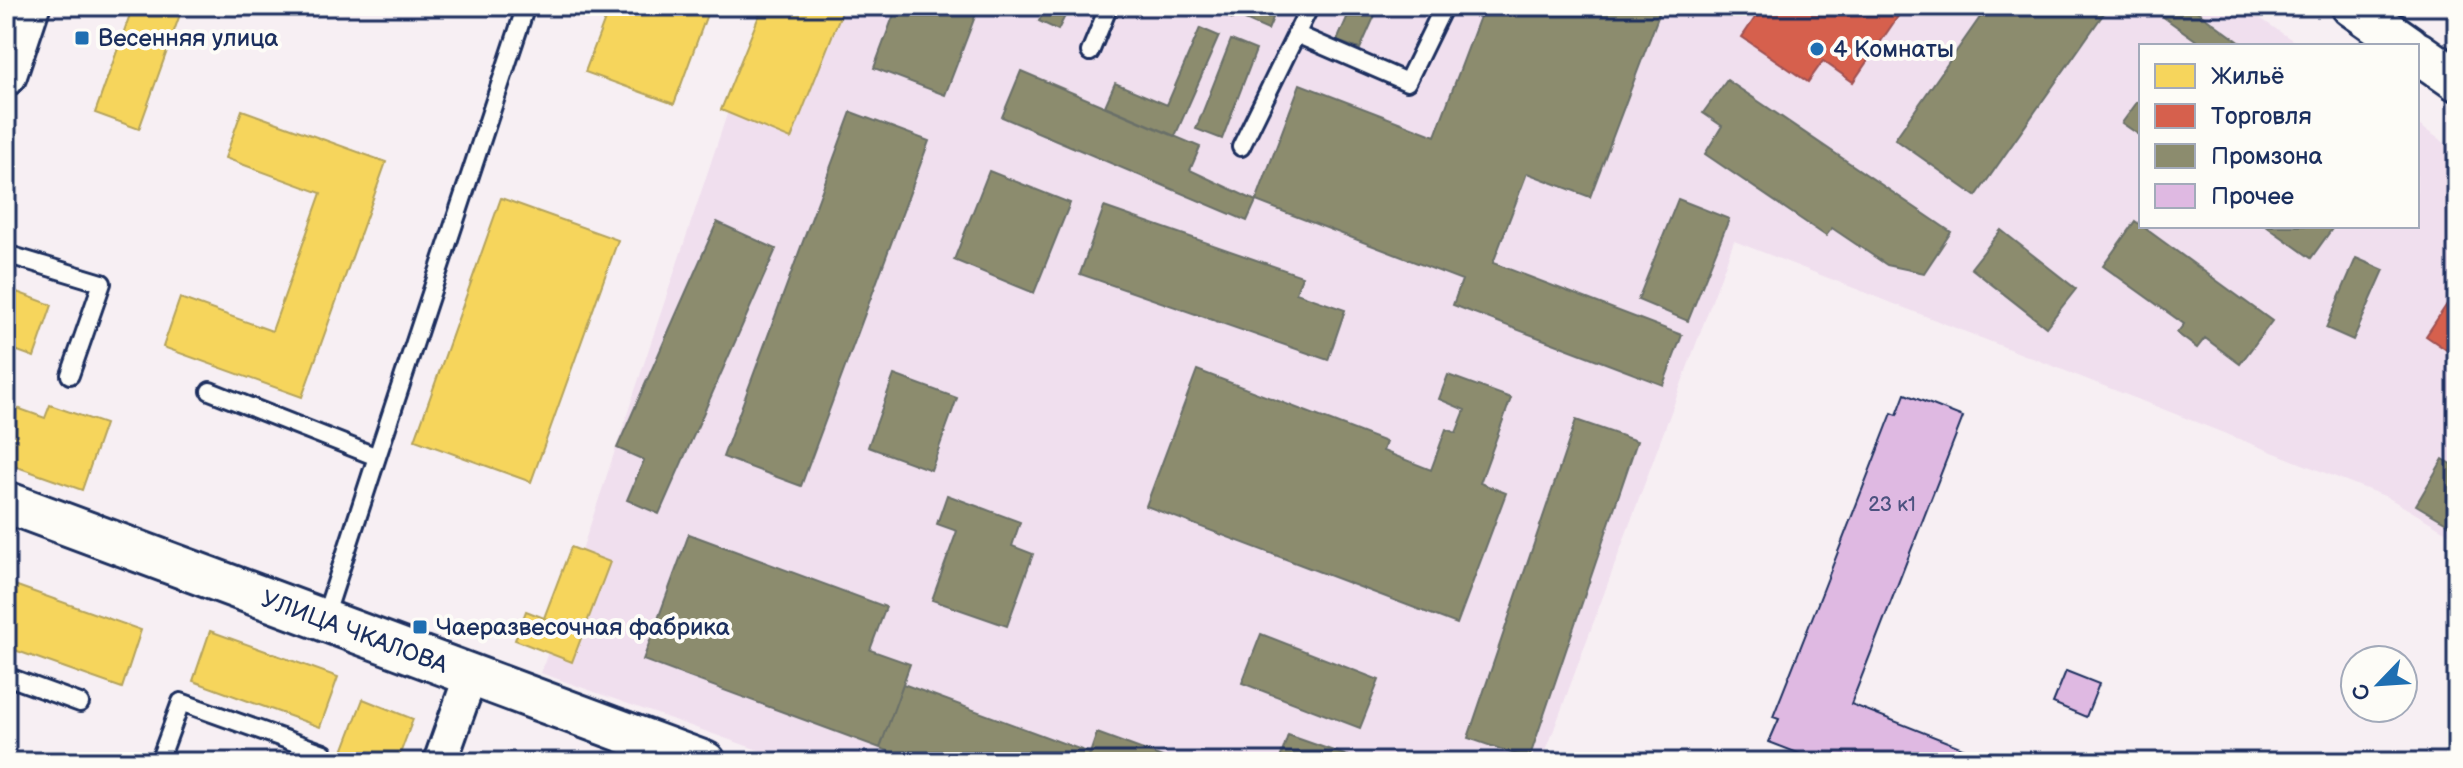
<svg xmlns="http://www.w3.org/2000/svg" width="2463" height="768" font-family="'Balsamiq Sans',sans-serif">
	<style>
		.built { fill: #f0dfee }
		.homes { fill: #f6d55c; stroke: #b4a35d; stroke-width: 2 }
		.shops { fill: #d6604d; stroke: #9e5152; stroke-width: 2 }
		.industry { fill: #8c8c6e; stroke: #6a7069; stroke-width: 2 }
		.building { fill: #dfb9e2; stroke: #1b2f5e; stroke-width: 2 }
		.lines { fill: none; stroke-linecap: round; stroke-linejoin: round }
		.service-casing { stroke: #1b2f5e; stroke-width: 22 }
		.minor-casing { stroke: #1b2f5e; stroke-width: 38 }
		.tertiary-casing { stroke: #1b2f5e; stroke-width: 46 }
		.service { stroke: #fdfcf7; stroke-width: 16 }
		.minor { stroke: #fdfcf7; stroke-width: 32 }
		.tertiary { stroke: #fdfcf7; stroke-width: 40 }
		.poi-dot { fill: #1f6fb2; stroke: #fdfcf7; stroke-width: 3 }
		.labels { text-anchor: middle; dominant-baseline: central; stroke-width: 8; stroke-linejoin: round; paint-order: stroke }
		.number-label { font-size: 20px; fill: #4c527f }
		.poi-label { font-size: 24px; fill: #1b2f5e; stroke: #fdfcf7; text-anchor: start }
		.street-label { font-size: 24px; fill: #1b2f5e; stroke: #fdfcf7 }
	</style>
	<rect width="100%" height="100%" fill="#f7eff3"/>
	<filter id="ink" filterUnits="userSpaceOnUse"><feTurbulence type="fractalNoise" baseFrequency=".0125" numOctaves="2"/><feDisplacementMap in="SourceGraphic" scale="16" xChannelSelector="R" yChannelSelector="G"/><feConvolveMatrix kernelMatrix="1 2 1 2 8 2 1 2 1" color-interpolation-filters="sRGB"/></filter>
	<g filter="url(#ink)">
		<path class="built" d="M763,6h1479l59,40h-160v180h276v-102l40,27v387l-70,-41 -653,-256 -192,521h-750l-251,-89z"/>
		<path class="homes" d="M133,6h50l-44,123 -44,-16z
			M610,6h100l-36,98 -89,-32z
			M763,6h81l-53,133 -70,-29z
			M242,110l144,52 -84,235 -139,-50 17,-49 92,33 49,-138 -96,-35z
			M501,198l117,42 -87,242 -116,-42z
			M6,288l46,17 -18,52 -19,-7 -9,25z
			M6,404l39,14 5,-13 55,19 -23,66 -76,-27z
			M571,547l39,15 -27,71 -39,-15z
			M6,582l135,48 -19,58 -116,-41z
			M526,611l57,22 -11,29 -57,-22z
			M210,631l128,46 -18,50 -127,-46z
			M363,699l50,20 -16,43h-58z"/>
		<path class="shops" d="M1763,6h142l-52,76 -30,-21 -15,21 -66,-45z
			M2457,289v68l-31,-21z"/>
		<path class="industry" d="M897,6h82l-34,89 -71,-27z
			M1047,6h23l-12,24 -19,-9z
			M1213,6h26l-6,13 -21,-10z
			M1251,6h27l-10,24 -23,-10z
			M1352,6h27l-19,43 -23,-8z
			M1484,6h171l6,3 -71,188 -63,-24 -34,90 189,72 -19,50 -210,-80 9,-25 -206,-79 44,-117 135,52z
			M1988,6h106l10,7 -128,183 -81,-57z
			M2148,6h42l55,40h-41z
			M1200,28l19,8 -44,100 -70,-30 10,-23 52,22z
			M1231,40l25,10 -34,89 -26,-10z
			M1021,71l179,76 -10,23 66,31 -9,20 -245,-104z
			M1727,80l224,152 -27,41 -37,-8 -55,-37 -6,8 -121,-82 17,-28 -19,-13z
			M2141,97v39l-19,-13z
			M851,112l78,29 -128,345 -78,-29z
			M989,171l81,32 -36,90 -80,-33z
			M1678,199l51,20 -41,102 -50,-21z
			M1104,207l198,69 -6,17 49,17 -17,50 -248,-86z
			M2135,221l137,100 -32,43 -35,-26 -8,10 -20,-15 7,-9 -81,-58z
			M717,222l59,27 -117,265 -32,-14 17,-40 -27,-12z
			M2266,226h68l-23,32z
			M2001,230l75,59 -30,38 -75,-59z
			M2356,258l28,12 -31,70 -27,-12z
			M1197,370l189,72 -3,9 48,19 15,-41 10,4 9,-23 -26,-11 9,-24 63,23 -31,85 26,10 -49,131 -311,-118z
			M894,375l63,23 -26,72 -63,-23z
			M1576,420l61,21 -108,318 -61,-21z
			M2443,459l14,8v62l-41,-24z
			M947,495l73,27 -8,24 21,8 -26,72 -75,-26 25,-69 -20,-7z
			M689,534l197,73 -16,43 40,14 -30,84 -237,-88z
			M1261,634l118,46 -19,48 -118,-45z
			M903,684l187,69 -3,9h-169l-38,-14z
			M1097,733l79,29h-89z
			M1288,735l77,27h-86z"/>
		<path class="building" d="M1905,394l58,23 -112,287 142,56 -1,2h-171l-52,-20 10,-23 -6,-2 49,-124 70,-180 5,2z
			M2066,671l33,13 -13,33 -33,-14z"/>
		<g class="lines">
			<defs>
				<path id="service" d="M1296,34l111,48 37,-76
					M1090,52l19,-46
					M1241,147l69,-141
					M6,254l96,29 -32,92
					M210,391l167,66 -53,163
					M377,457l149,-451
					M6,676l74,27
					M159,762l22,-60 143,51 -3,9"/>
				<path id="minor" d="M440,762l31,-87"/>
				<g id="tertiary">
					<path d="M2352,6l57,40"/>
					<path d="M2417,52l40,28"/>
					<path d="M6,75l23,-69"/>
					<path id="s1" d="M6,502l699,260"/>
				</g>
			</defs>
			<use href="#service" class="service-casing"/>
			<use href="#minor" class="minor-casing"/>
			<use href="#tertiary" class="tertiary-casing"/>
			<use href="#service" class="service"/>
			<use href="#minor" class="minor"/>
			<use href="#tertiary" class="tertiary"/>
		</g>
	</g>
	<g class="poi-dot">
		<rect x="74" y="30" width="16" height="16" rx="4"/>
		<circle cx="1817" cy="49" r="8"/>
		<rect x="412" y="619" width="16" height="16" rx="4"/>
	</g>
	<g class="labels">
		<g class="number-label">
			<text x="1892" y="505">23 к1</text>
		</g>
		<g class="poi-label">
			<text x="98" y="38">Весенняя улица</text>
			<text x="1833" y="49">4 Комнаты</text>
			<text x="436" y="627">Чаеразвесочная фабрика</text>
		</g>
		<g class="street-label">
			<text stroke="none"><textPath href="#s1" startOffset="372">УЛИЦА ЧКАЛОВА</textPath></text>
		</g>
	</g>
	<rect width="2463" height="768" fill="none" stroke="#fdfcf7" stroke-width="32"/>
	<rect x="16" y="16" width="2431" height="736" fill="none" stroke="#1b2f5e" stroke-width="3" filter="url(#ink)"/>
	<rect x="2139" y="44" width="280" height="184" fill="#fdfcf7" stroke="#a3aaba" stroke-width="2"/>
	<rect x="2155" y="64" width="40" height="24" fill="#f6d55c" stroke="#a3aaba" stroke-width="2"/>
	<text x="2211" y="84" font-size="24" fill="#1b2f5e">Жильё</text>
	<rect x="2155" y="104" width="40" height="24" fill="#d6604d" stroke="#a3aaba" stroke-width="2"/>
	<text x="2211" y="124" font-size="24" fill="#1b2f5e">Торговля</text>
	<rect x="2155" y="144" width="40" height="24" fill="#8c8c6e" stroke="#a3aaba" stroke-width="2"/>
	<text x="2211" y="164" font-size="24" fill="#1b2f5e">Промзона</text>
	<rect x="2155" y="184" width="40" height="24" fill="#dfb9e2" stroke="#a3aaba" stroke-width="2"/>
	<text x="2211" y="204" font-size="24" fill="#1b2f5e">Прочее</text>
	<g transform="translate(2379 684) rotate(245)"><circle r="38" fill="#fdfcf7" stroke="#a3aaba" stroke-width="2"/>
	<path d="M0-6L14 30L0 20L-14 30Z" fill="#1f6fb2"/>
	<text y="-12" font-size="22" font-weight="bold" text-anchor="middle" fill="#1b2f5e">С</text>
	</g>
</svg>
